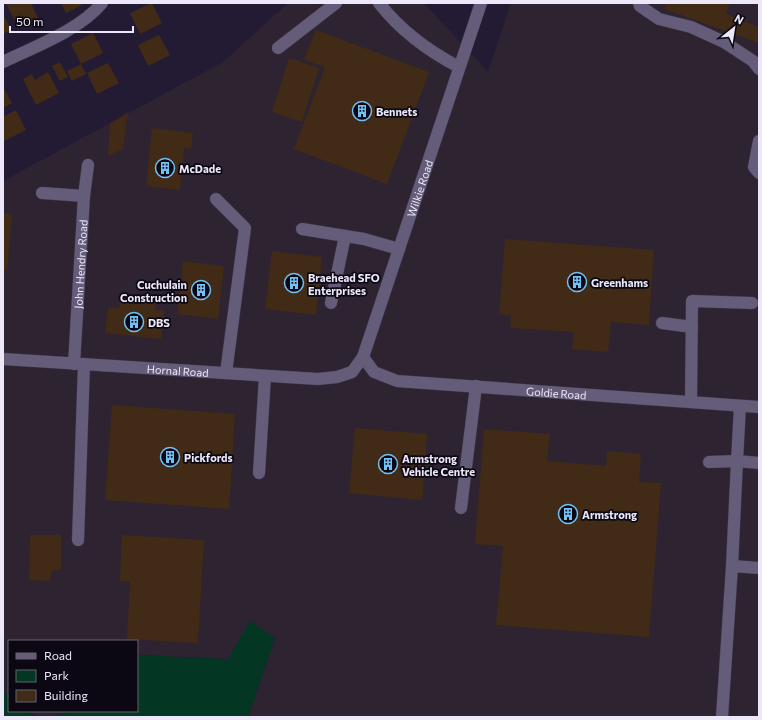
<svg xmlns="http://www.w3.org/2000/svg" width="762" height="720" font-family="Commissioner,sans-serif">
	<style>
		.industrial { fill: #2e2331 }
		.green { fill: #033723 }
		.building { fill: #412b16 }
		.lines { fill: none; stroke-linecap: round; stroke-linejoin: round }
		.minor-casing { stroke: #3e374c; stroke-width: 13 }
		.minor { stroke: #645c79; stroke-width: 12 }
		.labels { text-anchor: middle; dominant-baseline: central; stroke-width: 3.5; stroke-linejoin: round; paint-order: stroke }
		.poi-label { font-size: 11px; font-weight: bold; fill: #ece8f9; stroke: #0b0813; text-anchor: start }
		.street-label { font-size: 11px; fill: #ece8f9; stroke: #0b0813 }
	</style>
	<rect width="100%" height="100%" fill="#231b34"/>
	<path class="industrial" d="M288,3h136l64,69 23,-69h248v714h-511l27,-79 -47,21 -91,-4v-14h-128v56l-6,-7v-509l220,-119z
		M25,711h45l-8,3 -21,3z"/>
	<path class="green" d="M250,621l25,17 -27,79h-207l21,-3 8,-3h67v-56l91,4z
		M3,690l6,7v14h16l13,6h-35z"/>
	<path class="building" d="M6,3h25l7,15 -20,10z
		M61,3h25l-20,10z
		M152,3l10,20 -22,11 -10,-21z
		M667,3h63l-4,11 33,13v16l-95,-34z
		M3,14l8,16 -8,4z
		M316,30l113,42 -42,112 -93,-35 31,-82 -21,-7z
		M93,33l10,20 -22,11 -10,-20z
		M159,35l11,20 -22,11 -10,-21z
		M289,58l30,10 -17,54 -30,-10z
		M60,62l8,15 -8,4 -8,-15z
		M108,63l11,20 -22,11 -10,-21z
		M81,64l5,10 -14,7 -5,-10z
		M48,72l11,21 -23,12 -13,-26 9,-5 3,6z
		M3,87l9,16 -9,5z
		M16,110l10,20 -22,11 -1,-24z
		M128,112l-5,37 -15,7 2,-32z
		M152,128l41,5 -2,16 -7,-1 -4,42 -34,-4z
		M3,213l9,1 -5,56 -4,-1z
		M505,239l149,11 -5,75 -38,-3 -3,30 -36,-3 2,-17 -64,-4 1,-13 -12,-1z
		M272,251l50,6 -6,58 -51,-6z
		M183,261l41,5 -6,53 -41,-5z
		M120,298l36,4 -1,8 9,1 -3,28 -56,-6 3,-26 11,1z
		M112,405l123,9 -6,95 -124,-9z
		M355,428l72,6 -5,66 -73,-7z
		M484,429l66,5 -3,27 59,5 1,-15 34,3 -2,28 22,1 -12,154 -153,-12 7,-79 -28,-2z
		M30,535h31v34l-10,2 -1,10 -21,-1z
		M122,535l82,5 -6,103 -71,-4 3,-57 -10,-1z"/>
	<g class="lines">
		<defs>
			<g id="minor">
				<path d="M379,3c22,28 49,48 80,64"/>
				<path d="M639,3l1,3 19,13 32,8 33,15 29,19 6,8"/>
				<path d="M278,48l58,-45"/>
				<path d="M3,62c31,-15 77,-32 99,-59"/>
				<path d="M759,141l-5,26 5,6"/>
				<path d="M42,193l42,3"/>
				<path d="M216,199l29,29 -19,145"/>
				<path d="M302,229l62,10 35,10"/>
				<path d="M331,303l14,-67"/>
				<path d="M662,323l30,4"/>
				<path id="s1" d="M363,357l11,15 23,9 362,26"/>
				<path id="s2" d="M3,359l315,20 19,-2 15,-5 11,-15 118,-354"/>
				<path id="s3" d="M74,364l10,-168 4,-31"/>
				<path d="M691,402l1,-101 60,2"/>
				<path d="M740,406l-3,55 22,2"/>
				<path d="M709,462l28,-1 -5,105 27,2"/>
				<path d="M259,473l6,-97"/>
				<path d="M461,508l15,-122"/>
				<path d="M78,540l6,-176"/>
				<path d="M722,717l10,-151"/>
			</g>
		</defs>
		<use href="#minor" class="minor-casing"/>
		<use href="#minor" class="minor"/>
	</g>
	<defs>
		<symbol id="building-ring" viewBox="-11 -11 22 22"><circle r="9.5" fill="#0b0813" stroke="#71c1f5" stroke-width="1.5"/><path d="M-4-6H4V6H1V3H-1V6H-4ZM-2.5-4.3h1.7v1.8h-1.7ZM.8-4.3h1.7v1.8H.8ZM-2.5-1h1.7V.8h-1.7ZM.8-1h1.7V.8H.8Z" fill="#71c1f5"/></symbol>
	</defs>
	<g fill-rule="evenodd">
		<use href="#building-ring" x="351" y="100" width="22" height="22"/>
		<use href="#building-ring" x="154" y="157" width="22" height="22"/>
		<use href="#building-ring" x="566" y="271" width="22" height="22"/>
		<use href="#building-ring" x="283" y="272" width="22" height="22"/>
		<use href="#building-ring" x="190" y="279" width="22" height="22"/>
		<use href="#building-ring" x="123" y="311" width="22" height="22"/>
		<use href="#building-ring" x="159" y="446" width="22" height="22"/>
		<use href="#building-ring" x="377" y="453" width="22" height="22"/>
		<use href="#building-ring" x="557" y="503" width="22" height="22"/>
	</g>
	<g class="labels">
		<g class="poi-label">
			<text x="376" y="111">Bennets</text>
			<text x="179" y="168">McDade</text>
			<text x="308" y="277">Braehead SFO<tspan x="308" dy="13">Enterprises</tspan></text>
			<text x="591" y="282">Greenhams</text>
			<text x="187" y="284" text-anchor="end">Cuchulain<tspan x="187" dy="13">Construction</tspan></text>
			<text x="148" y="322">DBS</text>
			<text x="184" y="457">Pickfords</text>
			<text x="402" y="458">Armstrong<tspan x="402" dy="13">Vehicle Centre</tspan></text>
			<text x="582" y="514">Armstrong</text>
		</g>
		<g class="street-label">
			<text stroke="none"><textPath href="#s2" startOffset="547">Wilkie Road</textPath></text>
			<text stroke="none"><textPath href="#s3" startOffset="100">John Hendry Road</textPath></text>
			<text stroke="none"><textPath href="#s2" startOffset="175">Hornal Road</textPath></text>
			<text stroke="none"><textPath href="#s1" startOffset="203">Goldie Road</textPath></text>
		</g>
	</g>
	<rect width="762" height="720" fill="none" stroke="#ece8f9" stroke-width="8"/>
	<rect x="8" y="640" width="130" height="72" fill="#0b0813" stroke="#65626f"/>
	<rect x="16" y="653" width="20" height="6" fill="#645c79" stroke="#65626f"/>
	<text x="44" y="660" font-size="12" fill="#ece8f9">Road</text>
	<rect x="16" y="670" width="20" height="12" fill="#033723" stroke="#65626f"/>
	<text x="44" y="680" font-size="12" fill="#ece8f9">Park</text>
	<rect x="16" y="690" width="20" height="12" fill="#412b16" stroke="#65626f"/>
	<text x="44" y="700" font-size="12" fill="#ece8f9">Building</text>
	<g transform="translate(734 28) rotate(30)" stroke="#0b0813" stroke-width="3" paint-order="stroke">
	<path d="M0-3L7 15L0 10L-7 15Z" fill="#ece8f9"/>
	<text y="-6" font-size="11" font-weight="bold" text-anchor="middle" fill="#ece8f9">N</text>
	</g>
	<path d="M10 26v6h123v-6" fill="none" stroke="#ece8f9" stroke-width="2"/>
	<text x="16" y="26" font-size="12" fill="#ece8f9" stroke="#0b0813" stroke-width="3" paint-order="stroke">50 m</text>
</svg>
